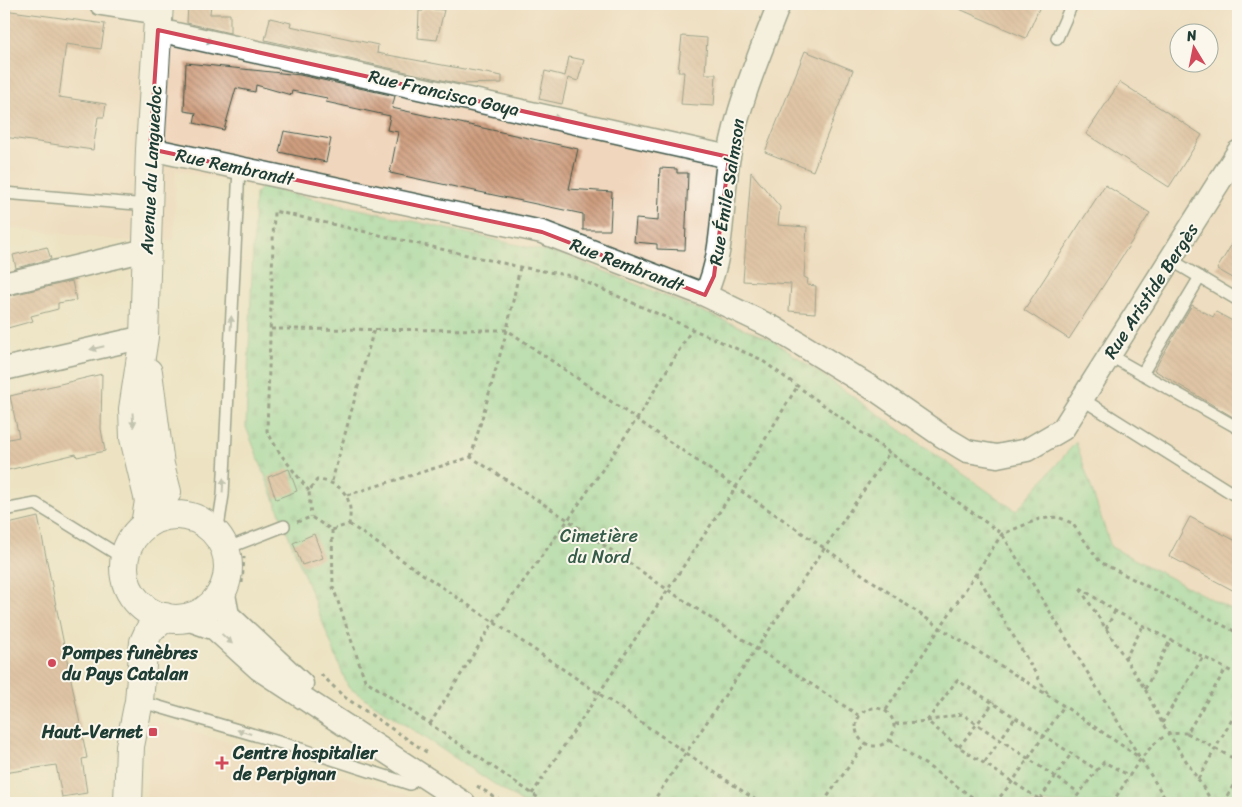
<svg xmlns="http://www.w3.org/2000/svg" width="1242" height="807" font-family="Sriracha,sans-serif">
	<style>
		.built { fill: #f0d6bc; fill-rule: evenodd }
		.cemetery { fill: url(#cemetery-stones); stroke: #528b68 }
		.building { fill: url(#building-back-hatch) }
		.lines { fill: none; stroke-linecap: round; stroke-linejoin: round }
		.service-casing { stroke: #3e5649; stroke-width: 14 }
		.minor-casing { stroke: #3e5649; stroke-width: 25 }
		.secondary-casing { stroke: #3e5649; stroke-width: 30 }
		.path { stroke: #3e5649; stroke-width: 3; stroke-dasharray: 4 4; stroke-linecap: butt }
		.service { stroke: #fff; stroke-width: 11 }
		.minor { stroke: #fff; stroke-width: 22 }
		.secondary { stroke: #fff; stroke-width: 28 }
		.oneway { fill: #8f9e9a }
		.marked { fill: none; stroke: #d1495b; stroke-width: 4; stroke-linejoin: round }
		.poi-dot { fill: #d1495b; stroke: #fbf7ec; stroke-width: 2 }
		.labels { text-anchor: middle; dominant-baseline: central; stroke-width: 4; stroke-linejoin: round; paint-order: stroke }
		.street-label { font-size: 18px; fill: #1f3d34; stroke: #fbf7ec }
		.park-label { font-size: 18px; fill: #345c49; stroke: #fbf7ec }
		.poi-label { font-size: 18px; font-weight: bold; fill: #1f3d34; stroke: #fbf7ec; text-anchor: start }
	</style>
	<defs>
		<pattern id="cemetery-stones" width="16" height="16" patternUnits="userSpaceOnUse" patternTransform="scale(1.25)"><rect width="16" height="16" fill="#86d99b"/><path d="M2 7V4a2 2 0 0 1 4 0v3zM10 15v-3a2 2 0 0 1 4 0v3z" fill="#73bb86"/></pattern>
		<pattern id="building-back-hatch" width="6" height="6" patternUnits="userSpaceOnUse" patternTransform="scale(1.25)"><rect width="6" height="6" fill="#cf9e7f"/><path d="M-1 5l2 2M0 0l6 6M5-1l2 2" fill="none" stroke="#a78269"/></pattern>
	</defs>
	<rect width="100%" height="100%" fill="#fbf7ec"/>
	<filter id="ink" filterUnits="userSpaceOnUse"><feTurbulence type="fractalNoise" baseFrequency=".02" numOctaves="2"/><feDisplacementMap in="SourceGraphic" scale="10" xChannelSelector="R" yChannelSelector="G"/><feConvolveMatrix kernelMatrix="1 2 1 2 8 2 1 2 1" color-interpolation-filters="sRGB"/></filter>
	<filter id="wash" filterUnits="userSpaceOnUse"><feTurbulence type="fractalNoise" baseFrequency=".0096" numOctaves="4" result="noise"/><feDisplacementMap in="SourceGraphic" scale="20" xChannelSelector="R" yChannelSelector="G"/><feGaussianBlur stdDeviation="1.12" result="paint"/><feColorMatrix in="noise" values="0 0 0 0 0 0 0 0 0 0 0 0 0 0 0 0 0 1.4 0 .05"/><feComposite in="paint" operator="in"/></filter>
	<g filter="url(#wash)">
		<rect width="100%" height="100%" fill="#ede3c3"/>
		<path class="built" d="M4,4h1234v609l-127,-66 -35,-105 -60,69 -244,-171 -205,-84 -391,-86 -2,70 -53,1 -117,-14zM1180,32h30v30h-30z
			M149,719l286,84h-289z"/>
		<path class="cemetery" d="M262,187l305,69 205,84 244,171 60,-69 35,105 127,66v190h-715l-175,-116 -102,-260 9,-233z"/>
		<g id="blocks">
			<path class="building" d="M188,4h23l-1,10h20v19l-43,-10z
				M948,4h93l-15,34z
				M424,8l20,2 -7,30 -19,-2 1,-27h4z
				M4,10l101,14 -4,25 -35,-5 -7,53 47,7 -2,13h-6l-5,33 -89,-13z
				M270,18l21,5 -1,3 88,19 -1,8 125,23v7l-42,1 -195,-44z
				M682,36l25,2 -2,36h11l-2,32 -33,-2 3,-32h-6z
				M805,51l48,19 -40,101 -48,-19z
				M569,57l15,3 -6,21 -10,-3 -6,26 -23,-5 6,-28 20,5z
				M186,63l114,12 95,21 -3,12 186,41 -9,40 43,3 -2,38h-27v-16l-193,-41 8,-41 -11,-2 3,-14 -64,-14 1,-4 -35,-7 -1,4 -35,-10 -1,7 -19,-4 -12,42 -30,-7 2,-10 -12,-2z
				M1120,82l82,53 -33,52 -83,-53z
				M284,131l47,8 -5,23 -47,-10z
				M660,168l17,1v4h11l-3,77 -28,-1v-5l-23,-2 2,-23 22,2z
				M751,172l29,35 -2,18 29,2 -3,50 4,2 -1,6 9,1 -1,27 -26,-2 2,-27 -48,-3z
				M1105,185l45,28 -81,126 -45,-29z
				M1238,234v47l-21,-12z
				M47,247l4,12 -35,9 -3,-13z
				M72,281l4,19 -18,3v6l-27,7 2,5 -29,8v-32z
				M1192,305l21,12 3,-5 22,12v96l-84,-50z
				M102,374l-1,55 4,22 -28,6 -1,-3 -72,17v-31l15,-3 -9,-41z
				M289,469l8,22 -21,8 -8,-22z
				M38,517l49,241 -5,1 5,34 -25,4 -6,-32 -52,8v-248z
				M1190,517l48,25v51l-69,-37z
				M314,534l9,24 -21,7 -9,-22z"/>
		</g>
	</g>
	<g filter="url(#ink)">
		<use href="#blocks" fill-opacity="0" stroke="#3e5649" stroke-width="1"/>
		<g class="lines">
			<defs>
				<path id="service" d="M1057,38l15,-34
					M4,193l144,12
					M1171,260l67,40
					M1109,355l129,73
					M1142,374l58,-97
					M1082,399l156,98
					M4,510l32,-6 89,55
					M217,534l6,-39 16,-327
					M225,549l59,-23
					M139,701l143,42 128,41 9,-12"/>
				<path id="minor" d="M101,4l58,9
					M158,30l571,127
					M150,149l392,83 163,63 69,33 103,63 65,45 25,15 30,5 30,-6 36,-21 175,-277
					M4,284l142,-34
					M705,295c20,-42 16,-93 24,-139 9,-53 31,-102 50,-152
					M4,369l140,-32
					M223,589l5,26 74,69
					M184,618l31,11 44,40 205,134"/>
				<path id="secondary" d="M148,372l12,93 7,27
					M124 567a52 52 0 1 1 104 0a52 52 0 1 1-104 0Z
					M145,525l4,-24 -15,-63 -1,-29 11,-72 6,-188 9,-145
					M128,803l2,-57 9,-45 5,-59 5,-11 16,-14"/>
			</defs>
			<use href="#service" class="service-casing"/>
			<use href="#minor" class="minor-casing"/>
			<use href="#secondary" class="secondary-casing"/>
			<path class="path" d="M271,329l236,1 432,297 110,69 90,61
				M471,457l36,-127 13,-63
				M332,481l42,-152
				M309,491l-30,-39 -12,-21 7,-220 246,56 52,9 188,83 242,175 166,269
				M347,495l124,-38 97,63 100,70 190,125
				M297,522l14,-5 21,13 17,-6c5,-25 -6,-42 -32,-44l-8,11 2,26
				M349,524l411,279
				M332,530l1,57 32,93 181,123
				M976,573l73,123
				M242,583l2,-26
				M1106,629l9,-18
				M1125,659l18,-33
				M321,674l22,22 85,57
				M1145,689l25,-48
				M856 727a19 19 0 1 1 38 0a19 19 0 1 1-38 0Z
				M886,710l116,-176 37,-15 19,-2 14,6 28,39 138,71
				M1162,723l41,-66
				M430,724l63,-101 75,-103 69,-101 55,-90
				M895,724l32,-3 35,-7 116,78
				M1187,733l51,28
				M890,740l91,63
				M959,747l35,-45
				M985,762l30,-44
				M1198,779l40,-70
				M477,786l27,17
				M532,794l204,-307 61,-100
				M1040,799l31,-45
				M652,803l237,-350
				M823,803l41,-58
				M995,803l18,-22 51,-75
				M1045,803l-86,-56 -32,-26 30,-41 140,90 7,-8 26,14
				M1072,803l25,-33
				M1112,803c14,-20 33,-59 56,-68 5,-2 13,-2 19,-2l39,-64
				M1213,803l-51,-80 -17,-34 -66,-102 36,24 123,64
				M1223,803l15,-26"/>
			<use href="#service" class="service"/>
			<use href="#minor" class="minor"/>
			<use href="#secondary" class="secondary"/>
		</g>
		<defs><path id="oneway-solid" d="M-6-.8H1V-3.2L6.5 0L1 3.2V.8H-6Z" transform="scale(1.25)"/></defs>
		<g class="oneway">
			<use href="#oneway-solid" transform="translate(206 40) rotate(13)"/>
			<use href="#oneway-solid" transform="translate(553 117) rotate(13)"/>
			<use href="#oneway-solid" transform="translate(231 323) rotate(-87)"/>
			<use href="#oneway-solid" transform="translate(97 348) rotate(167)"/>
			<use href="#oneway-solid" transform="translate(133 420) rotate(86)"/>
			<use href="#oneway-solid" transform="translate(223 485) rotate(-87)"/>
			<use href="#oneway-solid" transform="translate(227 639) rotate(43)"/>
			<use href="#oneway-solid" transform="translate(244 732) rotate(-164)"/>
		</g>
	</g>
	<path d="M0 0H1242V807H0ZM158,30l571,127 -15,119 -9,19 -163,-63 -392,-83z" fill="#ede3c3" fill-opacity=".55" fill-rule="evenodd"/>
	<path class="marked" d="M158,30l571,127 -15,119 -9,19 -163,-63 -392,-83z"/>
	<g class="poi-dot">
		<circle cx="52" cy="663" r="5"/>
		<rect x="148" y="727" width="10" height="10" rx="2.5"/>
		<path d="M219.5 755.5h5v5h5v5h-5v5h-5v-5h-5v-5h5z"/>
	</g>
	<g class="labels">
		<g class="street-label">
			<text transform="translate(444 93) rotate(13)">Rue Francisco Goya</text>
			<text transform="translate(235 167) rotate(12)">Rue Rembrandt</text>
			<text transform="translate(151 170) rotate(-87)">Avenue du Languedoc</text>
			<text transform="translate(727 192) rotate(-81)">Rue Émile Salmson</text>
			<text transform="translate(627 265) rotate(21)">Rue Rembrandt</text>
			<text transform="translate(1151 291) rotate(-57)">Rue Aristide Bergès</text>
		</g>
		<g class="park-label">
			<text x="599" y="536">Cimetière<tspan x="599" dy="21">du Nord</tspan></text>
		</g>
		<g class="poi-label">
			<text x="62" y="653">Pompes funèbres<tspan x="62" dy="21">du Pays Catalan</tspan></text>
			<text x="143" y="732" text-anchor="end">Haut-Vernet</text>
			<text x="233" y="753">Centre hospitalier<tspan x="233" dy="21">de Perpignan</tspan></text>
		</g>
	</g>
	<rect width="1242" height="807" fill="none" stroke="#fbf7ec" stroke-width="20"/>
	<g transform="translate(1194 48) rotate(350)"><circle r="24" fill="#fbf7ec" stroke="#a3ada2"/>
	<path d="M0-4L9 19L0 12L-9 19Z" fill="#d1495b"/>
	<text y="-8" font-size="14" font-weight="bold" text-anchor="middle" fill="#1f3d34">N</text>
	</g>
</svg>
